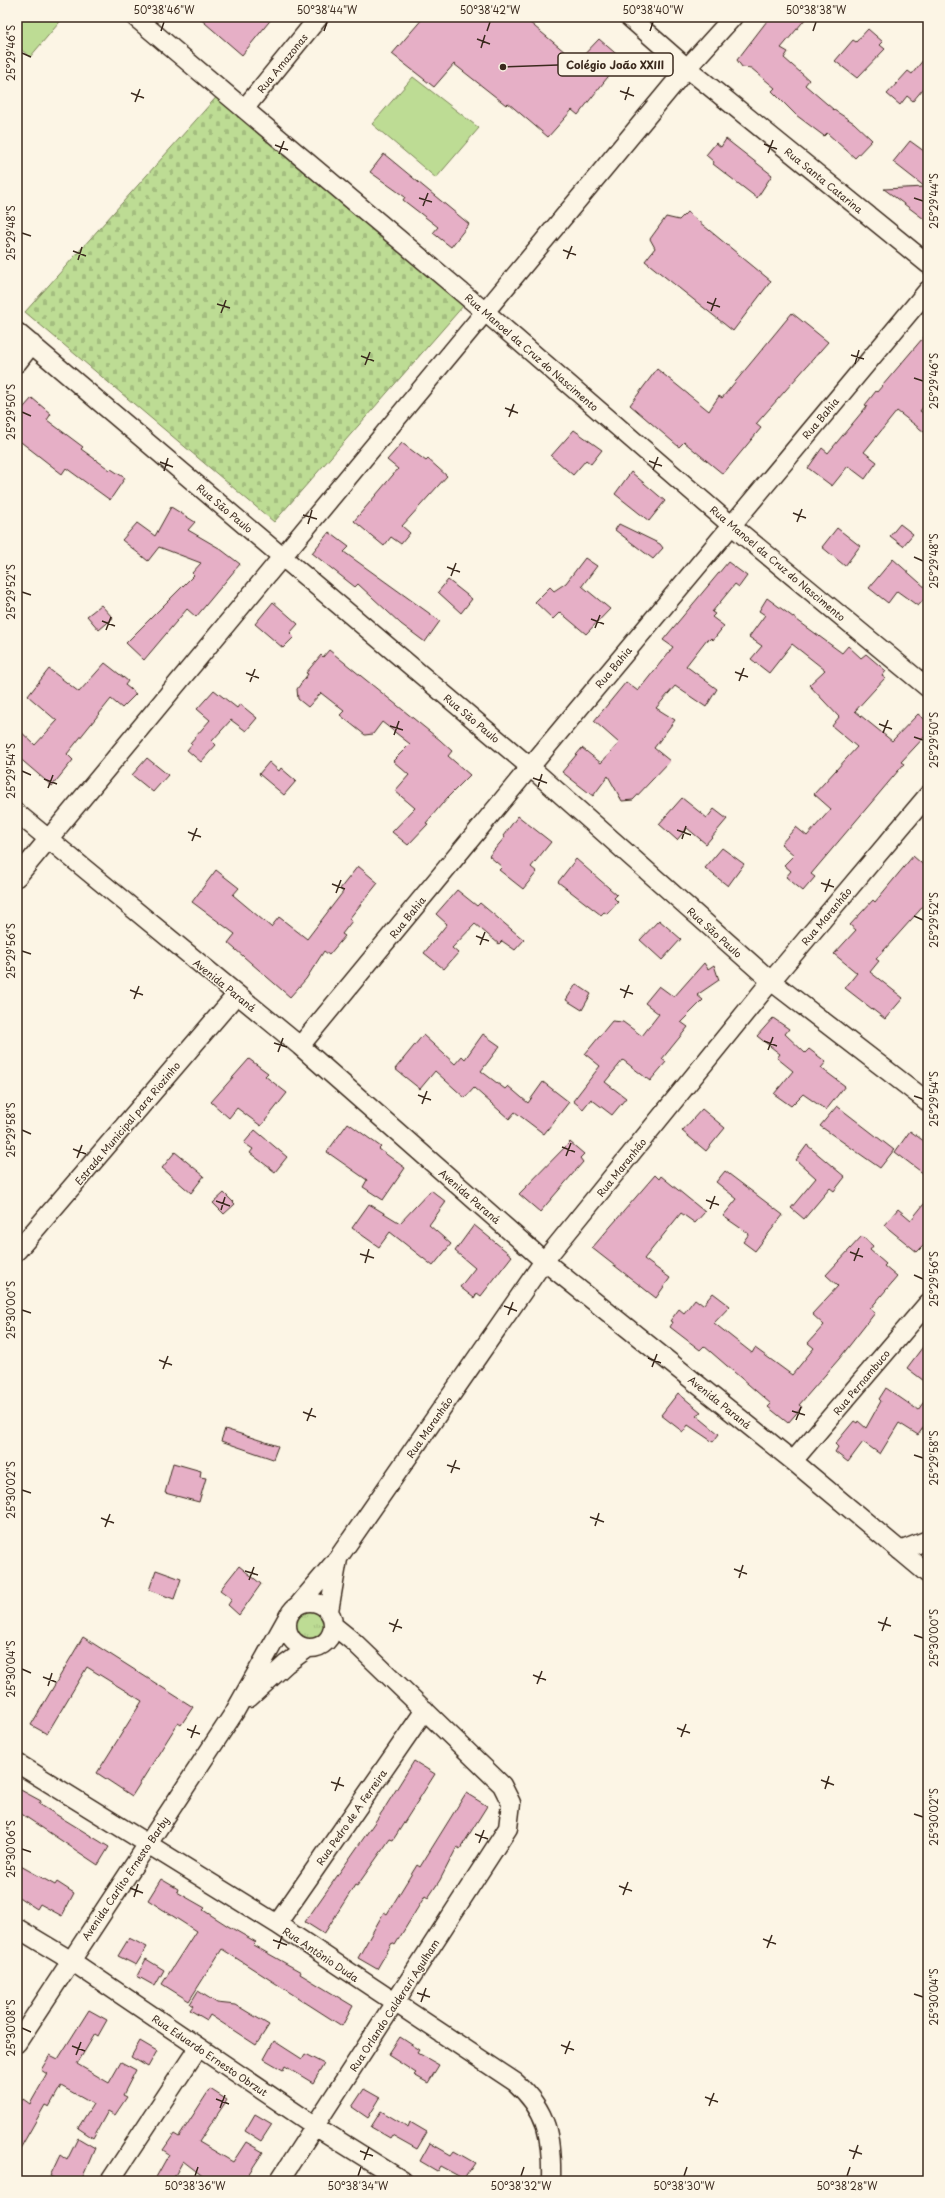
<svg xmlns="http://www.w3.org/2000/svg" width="945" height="2198" font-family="'Playpen Sans',sans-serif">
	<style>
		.cemetery { fill: url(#cemetery-stones); stroke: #7c8359 }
		.park { fill: url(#park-tufts); stroke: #7c8359 }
		.garden { fill: #bddc94; stroke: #7c8359 }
		.building { fill: #e6afc6; stroke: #3b2a1e }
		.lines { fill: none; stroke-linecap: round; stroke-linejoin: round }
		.minor-casing { stroke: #3b2a1e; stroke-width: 21 }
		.minor { stroke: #fcf5e5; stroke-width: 18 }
		.ticks { fill: none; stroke: #3b2a1e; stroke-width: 1.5 }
		.labels { text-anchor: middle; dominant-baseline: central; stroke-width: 3; stroke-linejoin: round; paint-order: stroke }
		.street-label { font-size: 10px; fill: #3b2a1e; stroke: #fcf5e5 }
		.leader { fill: none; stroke: #3b2a1e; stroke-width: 1.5 }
		.callout-dot { fill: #3b2a1e; stroke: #fcf5e5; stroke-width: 1.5 }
		.callout { fill: #fcf5e5; stroke: #3b2a1e; stroke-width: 1.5 }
		.callout-label { font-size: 11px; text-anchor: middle; font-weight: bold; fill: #3b2a1e }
		.neatline { fill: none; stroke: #3b2a1e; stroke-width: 1.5 }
		.ticks-label { font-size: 10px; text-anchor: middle; fill: #3b2a1e }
	</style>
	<defs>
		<pattern id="cemetery-stones" width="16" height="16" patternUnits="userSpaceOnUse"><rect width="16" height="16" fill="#bddc94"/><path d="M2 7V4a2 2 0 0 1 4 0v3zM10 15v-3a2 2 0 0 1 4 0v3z" fill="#a3bd7f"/></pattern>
		<pattern id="park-tufts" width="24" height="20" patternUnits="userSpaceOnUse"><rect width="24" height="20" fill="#bddc94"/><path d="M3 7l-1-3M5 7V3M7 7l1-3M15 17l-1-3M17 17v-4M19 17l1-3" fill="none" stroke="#a3bd7f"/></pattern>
	</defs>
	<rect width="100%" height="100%" fill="#fcf5e5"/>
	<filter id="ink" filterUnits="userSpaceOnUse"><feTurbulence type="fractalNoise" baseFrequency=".025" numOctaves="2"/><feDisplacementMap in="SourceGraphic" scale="8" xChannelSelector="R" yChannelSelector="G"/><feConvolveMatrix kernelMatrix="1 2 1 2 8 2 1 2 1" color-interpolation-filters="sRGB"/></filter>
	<g filter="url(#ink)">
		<path class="cemetery" d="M220,93l244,212 -190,217 -249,-210z"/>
		<path class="park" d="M295 1625a15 15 0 1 1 30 0a15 15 0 1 1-30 0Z"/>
		<path class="garden" d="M17,17h47l-34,40 -13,-11z
			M413,77l66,51 -43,50 -64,-54z"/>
		<path class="building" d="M198,17h75l-31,38z
			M424,17h99l54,45 22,-23 23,20 -44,56 -6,-5 -24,27 -40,-34 -2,2 -52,-41 -20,23 -42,-33z
			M770,17h37l-26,31 7,4 -4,6 25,22 -4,5 29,25 20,13 18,17 -17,18 -28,-25 -3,3 -28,-21 -24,-24 3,-3 -24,-20 -9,-1 -5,-7z
			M868,29l15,13 -3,3 5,4 -28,29 -22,-17 18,-21 3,2z
			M928,54v29l-15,18 -6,-5 -7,9 -13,-11 21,-23 4,3z
			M726,139l46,36 -15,23 -44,-34 1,-2 -8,-7 10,-12 5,4z
			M910,141l18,13v68l-44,-33 41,-2 -32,-25z
			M384,154l85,70 -18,23 -18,-14 5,-6 -35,-27 2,-3 -35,-25z
			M687,212l84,69 -38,50 -88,-70 10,-13 -5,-9 16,-22 13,3z
			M792,313l36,29 -72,82 5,4 -38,46 -39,-32 -5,5 -49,-42 27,-36 52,42 10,-15 3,2z
			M928,332v69l-8,10 8,5v19l-31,-24 -33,41 13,10 -12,17 -17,-13 -16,20 -24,-18 14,-20 6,5 39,-47 -2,-1 11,-14 1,1z
			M32,398l19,16 -4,6 36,27 -2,2 29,21 1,-1 14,9 -15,22 -44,-32 -4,6 -45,-35v-24z
			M574,430l28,20 -11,14 -5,-4 -13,15 -22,-19z
			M402,443l24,18 2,-2 19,17 -45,50 8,7 -9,11 -10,-7 -7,9 -30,-25 44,-52 -11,-9z
			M631,472l34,29 -16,20 -34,-27z
			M171,507l24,15 -7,8 31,18 21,16 -44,53 -9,-8 -43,51 -18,-17 68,-68 -2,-2 9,-10 -42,-16 -11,14 -26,-21 15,-17 18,13z
			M619,524l41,20 3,4 -10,11 -38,-29z
			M900,524l13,10 -10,12 -13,-10z
			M837,528l23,18 -15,20 -23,-19z
			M329,532l20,15 -5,5 96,69 -15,21 -24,-18 -43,-40 -3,3 -43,-34z
			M585,558l12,8 -15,20 28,23 -24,25 -26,-22 -7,7 -18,-17 15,-15 4,4 12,-8z
			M893,559l35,31v5l-10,11 -21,-15 -9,12 -19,-15z
			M728,562l19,14 -8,11 -4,-3 -23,28 3,2 -3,3 12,9 -11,14 -2,-2 -3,3 -1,-2 -21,27 31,23 -11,18 -31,-21 -19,22 19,12 -21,28 16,13 -37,39 -11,1 -14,-25 -15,20 -31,-24 20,-24 19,15 18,-20 -25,-22 32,-39 12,9 35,-44 -10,-7z
			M448,580l24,19 -11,14 -23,-21z
			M767,598l75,55 6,-7 13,12 5,-4 20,17 -4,5 3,2 -30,33 37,30 26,-27 10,8v11l-27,29 3,2 -93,110 4,3 -12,14 -17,-14 5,-6 -7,-6 10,-10 -13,-11 15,-17 11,9 24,-27 -17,-15 43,-47 -25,-21 7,-9 -30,-32 16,-15 -33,-26 -23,29 -18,-14 11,-13 -13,-9 16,-22 -6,-4z
			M273,602l25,22 -8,9 4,4 -11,11 -28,-24z
			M101,605l12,13 -14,12 -12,-14z
			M329,650l111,90 12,11 -4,5 22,19 -23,23 -21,25 2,1 -20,21 -16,-13 23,-24 -20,-17 14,-16 -16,-14 17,-17 -28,-22 -9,12 -8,1 -25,-20 4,-4 -23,-18 -13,14 -10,-8 -1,-10 11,-15 -2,-1 15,-18 2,2z
			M105,663l23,18 -3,4 11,9 -14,14 -11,-9 -44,55 6,6 -21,26 -35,-30v-28l18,17 22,-24 -29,-25 21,-27 30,23z
			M214,690l23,18 3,-4 17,14 -11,13 -15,-11 -19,21 4,4 -15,17 -14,-12 5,-6 -2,-1 20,-23 -13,-11z
			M147,758l21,17 -15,17 -21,-17z
			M269,762l10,9 2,-3 15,13 -12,14 -25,-21z
			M682,798l25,20 7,-9 13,10 -21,25 -19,-16 -10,12 -18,-16z
			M518,816l33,26 -20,25 6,5 -14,17 -24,-19 3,-3 -13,-11 16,-19 -2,-1z
			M722,848l22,16 -16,22 -23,-18z
			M913,856l15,13v32l-52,58 3,2 -9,11 33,26 -18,21 -40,-31 12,-15 -23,-19 22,-24 -6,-5 23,-25 2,2z
			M576,859l41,36 -3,3 4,4 -11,12 -3,-2 -3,3 -43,-33z
			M358,866l20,17 -29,36 3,2 -10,13 3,2 -16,19 -5,-4 -18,28 -16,18 -62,-54 7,-9 -43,-32 24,-32 23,18 -6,7 38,32 8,-10 28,22 36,-47 -3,-3z
			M457,890l20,16 3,-3 44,37 -9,10 -13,-9 -3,3 -24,-20 -23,24 6,5 -14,16 -20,-16 23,-29 -11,-10z
			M659,920l22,19 -19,21 -22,-20z
			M704,963l4,6 6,-4 5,15 -22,15 6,5 -22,22 7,5 -26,32 4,3 -16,19 -27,-21 -18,22 21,16 -14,17 -21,-16 -8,10 -10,-8 27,-35 -15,-12 27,-33 11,1 19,14 17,-22 -14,-11 14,-17 15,11z
			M576,984l15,10 -9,16 -16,-10z
			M773,1018l16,11 -4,5 20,19 4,-4 17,13 -5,6 24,18 -19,24 -23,-16 -12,12 -17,-12 19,-23 -16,-13 3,-4 -23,-18z
			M483,1034l17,12 -19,25 24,18 3,-3 20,17 15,-21 26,20 -25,32 -29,-22 -6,7 -35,-31 -9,10 -30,-27 -15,18 -25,-20 28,-34 32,29 7,-8 3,3z
			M249,1059l19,14 -3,3 22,17 -26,33 -24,-18 -8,10 -18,-16z
			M837,1106l57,44 -14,18 -60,-42z
			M702,1109l23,19 -19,23 -24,-20z
			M348,1123l33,24 -2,2 26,19 -22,32 -20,-13 4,-7 -40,-28z
			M255,1130l32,27 -12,15 -25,-19 3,-4 -9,-6z
			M910,1131l18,13v33l-33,-25z
			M570,1142l14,12 -4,4 3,4 -43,50 -21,-18z
			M807,1145l38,32 -11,14 -4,-3 -26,31 -13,-11 25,-30 -20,-18z
			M175,1152l29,24 -13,17 -29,-25z
			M725,1171l58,44 -28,36 -12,-9 6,-8 -26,-18 14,-17 -21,-17z
			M655,1175l4,4 2,-3 44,36 -10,11 -14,-10 -37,46 26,19 -14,20 -64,-50z
			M431,1190l15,12 -17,23 22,19 -18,22 -43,-34 -11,15 -27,-19 17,-24 31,19z
			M224,1193l11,11 -11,10 -11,-11z
			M928,1199v42l-11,11 -33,-27 14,-16 13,11z
			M474,1225l38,31 -31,40 -4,-3 -3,5 -14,-11 15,-19 -20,-17z
			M862,1236l11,10 -3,4 16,14 -2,2 13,11 -27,32 5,4 -36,46 -40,46 3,2 -14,16 -20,-16 3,-3 -67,-58 -4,4 -30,-23 3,-5 -3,-1 9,-12 5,4 11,-14 8,6 10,-12 17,13 -16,17 38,30 3,-5 37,27 22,-27 -6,-5 16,-18 -12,-11 26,-28 -12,-11z
			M928,1340v44l-21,-16z
			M886,1388l32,22 10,-14v25l-10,14 -19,-12 -19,31 -17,-12 -15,20 -13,-10 3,-5 -3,-3 19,-23 3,2 1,-2 8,7 15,-27 -2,-2z
			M678,1393l23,19 -5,3 23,19 -6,8 -25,-17 -5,7 -22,-17z
			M225,1429l53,17 -5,13 -52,-18z
			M173,1463l28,8 -1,6 6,1 -7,24 -34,-9z
			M239,1566l22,18 -22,31 -11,-10 4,-6 -12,-9z
			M156,1570l25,9 -7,20 -25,-9z
			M83,1637l110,70 -12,18 -3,-2 -46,73 -35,-23 45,-72 -55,-34 -40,67 -16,-9z
			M414,1761l21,13 -42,66 -3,-1 -33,47 -2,-1 -31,49 -19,-12 79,-113z
			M17,1788l24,13 -2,3 70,43 -11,18 -81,-54z
			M466,1793l21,13 -27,43 -3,-2 -17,33 -12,18 -3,-2 -30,49 -3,-2 -15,26 -19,-11 26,-46 3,2 30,-49 3,2z
			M17,1864l38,21 2,-3 17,11 -12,23 -22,-12 -3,5 -20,-13z
			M161,1879l17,10 -1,3 28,16 -2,2 25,16 28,16 -3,3 48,27 -1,2 53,32 -11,20 -120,-77 -33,52 -27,-17 34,-53 -48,-31z
			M129,1938l18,9 -11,18 -18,-9z
			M146,1959l18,11 -9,16 -18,-10z
			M198,1991l19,12 19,2 33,20 -13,20 -46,-30 -3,5 -17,-10 3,-4 -3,-2z
			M89,2010l18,10 -9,16 -3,-2 -18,30 32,19 12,-21 15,8 -13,25 4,2 -12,18 -7,-4 -15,27 -15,-10 15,-24 -32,-18 -12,21 -4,-2 -28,49v-45l6,-10 7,5 17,-30 -6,-4 9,-15 8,4z
			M400,2037l20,13 -2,3 21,12 -11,18 -14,-8 2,-2 -28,-18z
			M140,2041l17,10 -9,16 -17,-10z
			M274,2041l28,18 3,-5 19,10 -11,19 -28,-17 -2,4 -19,-11z
			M210,2089l17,11 -28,42 34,20 13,-20 17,10 -19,29h-35l-26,-20 -11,20h-18l15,-27 -6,-4 11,-16 5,3z
			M364,2089l16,9 -12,20 -16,-11z
			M381,2111l27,16 2,-5 17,10 -10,17 -25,-14 -2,3 -19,-11z
			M255,2114l17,10 -11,17 -16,-10z
			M78,2138l17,10 -14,33h-22l-9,-5 10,-21 7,5z
			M430,2143l21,12 3,-4 21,12 -11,16 -24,-13 -3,5 -17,-10z"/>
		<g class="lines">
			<defs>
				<path id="minor" d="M135,17l349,294 247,214 197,163
					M629,17l58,51 241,196
					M244,109l75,-92
					M17,332l513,435 241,214 157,121
					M17,363l15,-19
					M17,813l283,233 244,215 249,200 135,113
					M17,877l670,-809 46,-51
					M300,1046l230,-279 398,-477
					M17,1251l220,-257
					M793,1461l135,-158
					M900,1551l28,-11
					M287 1625a23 23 0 1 1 46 0a23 23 0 1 1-46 0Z
					M300,1603l38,-45 206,-297 227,-280 157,-186
					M329,1611l9,-52
					M249,1698l37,-34 22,-16
					M17,1763l260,161 238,158c33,29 37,56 36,99
					M277,1924l148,-214
					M17,1928l53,32 245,166 88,55
					M17,2043l217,-330 55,-98
					M110,2181l88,-133
					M279,2181l229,-353 3,-25 -9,-18 -147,-142 -21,-17"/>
			</defs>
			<use href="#minor" class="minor-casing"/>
			<use href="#minor" class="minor"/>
		</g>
	</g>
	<path class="ticks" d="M161,31l3,-9M324,31l3,-9M487,31l3,-9M650,31l3,-9M813,31l3,-9M477,39l13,5M481,48l4,-13M22,53l9,4M620,91l14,5M131,93l13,5M625,100l4,-13M135,102l5,-13M764,144l13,5M275,145l13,5M768,153l5,-13M279,154l5,-13M419,198l13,4M914,198l9,3M423,206l5,-13M22,233l9,3M563,250l13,5M73,251l13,5M567,259l5,-13M78,260l4,-13M707,302l13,5M217,304l13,4M711,311l5,-13M221,313l5,-13M851,355l13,4M361,356l13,5M855,364l4,-14M365,365l5,-13M914,378l9,3M505,408l13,5M22,412l9,4M509,417l5,-13M649,461l13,5M160,462l13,5M653,470l5,-13M164,471l4,-13M793,513l13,5M303,515l14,4M797,522l5,-13M308,524l4,-14M914,557l9,4M447,567l13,5M451,576l5,-13M22,592l9,3M591,619l13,5M102,621l13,5M595,628l5,-13M106,630l5,-13M735,672l13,5M246,673l13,5M739,681l5,-13M250,682l5,-13M879,724l13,5M390,726l13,4M883,733l5,-13M394,735l5,-14M914,737l9,3M22,771l9,4M533,778l14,5M44,779l13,5M538,787l4,-13M48,788l5,-13M677,830l14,5M188,832l13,5M682,839l4,-13M192,841l5,-13M821,883l13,4M332,884l13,5M825,892l5,-13M336,893l5,-13M914,916l9,4M476,936l13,5M480,945l5,-13M22,951l9,3M620,989l13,5M130,990l13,5M624,998l5,-13M134,999l5,-13M764,1041l13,5M274,1043l13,4M768,1050l5,-13M278,1052l5,-14M418,1095l13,5M914,1096l9,3M422,1104l5,-13M22,1130l9,4M562,1147l13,5M73,1149l13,5M566,1156l5,-13M77,1158l5,-13M706,1200l13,5M216,1201l14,5M710,1209l5,-13M221,1210l4,-13M850,1252l13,5M360,1254l14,4M854,1261l5,-13M365,1263l4,-14M914,1275l9,4M504,1306l13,5M22,1310l9,3M508,1315l5,-13M648,1358l13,5M159,1360l13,5M652,1367l5,-13M163,1369l5,-13M792,1411l13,4M303,1412l13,5M796,1420l5,-13M307,1421l5,-13M914,1455l9,3M447,1465l13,4M451,1473l5,-13M22,1490l9,3M590,1517l14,5M101,1518l13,5M595,1526l4,-13M105,1527l5,-13M734,1569l13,5M245,1571l13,4M739,1578l4,-13M249,1580l5,-13M878,1622l13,4M389,1623l13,5M882,1631l5,-14M393,1632l5,-13M914,1635l9,3M22,1669l9,4M533,1675l13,5M43,1677l13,5M537,1684l5,-13M48,1686l4,-13M677,1728l13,5M187,1729l13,5M681,1737l5,-13M191,1738l5,-13M821,1780l13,5M331,1782l13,4M825,1789l4,-13M335,1791l5,-14M914,1814l9,3M475,1834l13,5M479,1843l5,-13M22,1849l9,3M619,1886l13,5M130,1888l13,5M623,1895l5,-13M134,1897l4,-13M763,1939l13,5M273,1940l14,5M767,1948l5,-13M278,1949l4,-13M417,1993l13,4M914,1994l9,3M421,2002l5,-14M22,2028l9,4M561,2045l13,5M72,2046l13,5M565,2054l5,-13M76,2055l5,-13M705,2097l13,5M216,2099l13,5M709,2106l5,-13M220,2108l5,-13M849,2150l13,4M360,2151l13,5M853,2159l5,-14M364,2160l5,-13M195,2176l3,-9M358,2176l3,-9M521,2176l3,-9M684,2176l3,-9M847,2176l3,-9"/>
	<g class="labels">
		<g class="street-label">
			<text transform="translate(282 63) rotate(-51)">Rua Amazonas</text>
			<text transform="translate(824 180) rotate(39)">Rua Santa Catarina</text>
			<text transform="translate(532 352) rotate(41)">Rua Manoel da Cruz do Nascimento</text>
			<text transform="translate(820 418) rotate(-50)">Rua Bahia</text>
			<text transform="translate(225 508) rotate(40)">Rua São Paulo</text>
			<text transform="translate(778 563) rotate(40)">Rua Manoel da Cruz do Nascimento</text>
			<text transform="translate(613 667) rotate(-50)">Rua Bahia</text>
			<text transform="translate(472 718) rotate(40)">Rua São Paulo</text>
			<text transform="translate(826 916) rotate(-50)">Rua Maranhão</text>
			<text transform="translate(407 917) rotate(-51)">Rua Bahia</text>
			<text transform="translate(715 932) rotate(42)">Rua São Paulo</text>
			<text transform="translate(225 985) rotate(39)">Avenida Paraná</text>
			<text transform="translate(127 1123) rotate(-50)">Estrada Municipal para Riozinho</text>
			<text transform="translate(621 1167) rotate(-51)">Rua Maranhão</text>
			<text transform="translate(470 1196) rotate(41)">Avenida Paraná</text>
			<text transform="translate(861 1382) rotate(-50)">Rua Pernambuco</text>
			<text transform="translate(720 1402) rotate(39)">Avenida Paraná</text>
			<text transform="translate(429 1427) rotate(-55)">Rua Maranhão</text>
			<text transform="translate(351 1817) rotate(-55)">Rua Pedro de A Ferreira</text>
			<text transform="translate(125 1878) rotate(-56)">Avenida Carlito Ernesto Barby</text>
			<text transform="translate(321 1954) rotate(34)">Rua Antônio Duda</text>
			<text transform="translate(394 2005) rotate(-57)">Rua Orlando Calderari Agulham</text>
			<text transform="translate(210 2055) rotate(34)">Rua Eduardo Ernesto Obrzut</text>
		</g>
	</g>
	<path class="leader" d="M503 67L558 65"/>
	<circle class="callout-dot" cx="503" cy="67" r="4"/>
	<rect class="callout" x="558" y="53" width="115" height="23" rx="4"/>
	<g class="callout-label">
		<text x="615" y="69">Colégio João XXIII</text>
	</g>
	<rect width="945" height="2198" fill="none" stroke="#fcf5e5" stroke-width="44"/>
	<rect x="22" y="22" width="901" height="2154" class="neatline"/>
	<g class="ticks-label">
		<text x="164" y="14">50°38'46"W</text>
		<text x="327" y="14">50°38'44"W</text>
		<text x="490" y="14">50°38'42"W</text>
		<text x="653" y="14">50°38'40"W</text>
		<text x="816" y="14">50°38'38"W</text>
		<text transform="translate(11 53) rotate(-90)" y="4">25°29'46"S</text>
		<text transform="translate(934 201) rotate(-90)" y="4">25°29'44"S</text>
		<text transform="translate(11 233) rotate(-90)" y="4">25°29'48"S</text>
		<text transform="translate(934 381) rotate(-90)" y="4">25°29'46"S</text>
		<text transform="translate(11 412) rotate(-90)" y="4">25°29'50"S</text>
		<text transform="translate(934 561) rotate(-90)" y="4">25°29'48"S</text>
		<text transform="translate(11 592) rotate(-90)" y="4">25°29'52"S</text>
		<text transform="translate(934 740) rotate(-90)" y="4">25°29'50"S</text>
		<text transform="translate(11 771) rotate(-90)" y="4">25°29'54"S</text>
		<text transform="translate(934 920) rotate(-90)" y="4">25°29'52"S</text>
		<text transform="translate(11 951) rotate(-90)" y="4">25°29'56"S</text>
		<text transform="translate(934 1099) rotate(-90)" y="4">25°29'54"S</text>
		<text transform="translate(11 1130) rotate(-90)" y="4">25°29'58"S</text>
		<text transform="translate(934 1279) rotate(-90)" y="4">25°29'56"S</text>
		<text transform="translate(11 1310) rotate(-90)" y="4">25°30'00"S</text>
		<text transform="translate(934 1458) rotate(-90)" y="4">25°29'58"S</text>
		<text transform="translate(11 1490) rotate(-90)" y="4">25°30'02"S</text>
		<text transform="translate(934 1638) rotate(-90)" y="4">25°30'00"S</text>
		<text transform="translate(11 1669) rotate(-90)" y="4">25°30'04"S</text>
		<text transform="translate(934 1817) rotate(-90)" y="4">25°30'02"S</text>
		<text transform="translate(11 1849) rotate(-90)" y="4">25°30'06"S</text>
		<text transform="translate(934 1997) rotate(-90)" y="4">25°30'04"S</text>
		<text transform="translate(11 2028) rotate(-90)" y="4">25°30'08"S</text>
		<text x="195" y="2190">50°38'36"W</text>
		<text x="358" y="2190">50°38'34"W</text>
		<text x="521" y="2190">50°38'32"W</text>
		<text x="684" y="2190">50°38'30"W</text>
		<text x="847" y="2190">50°38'28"W</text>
	</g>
</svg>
